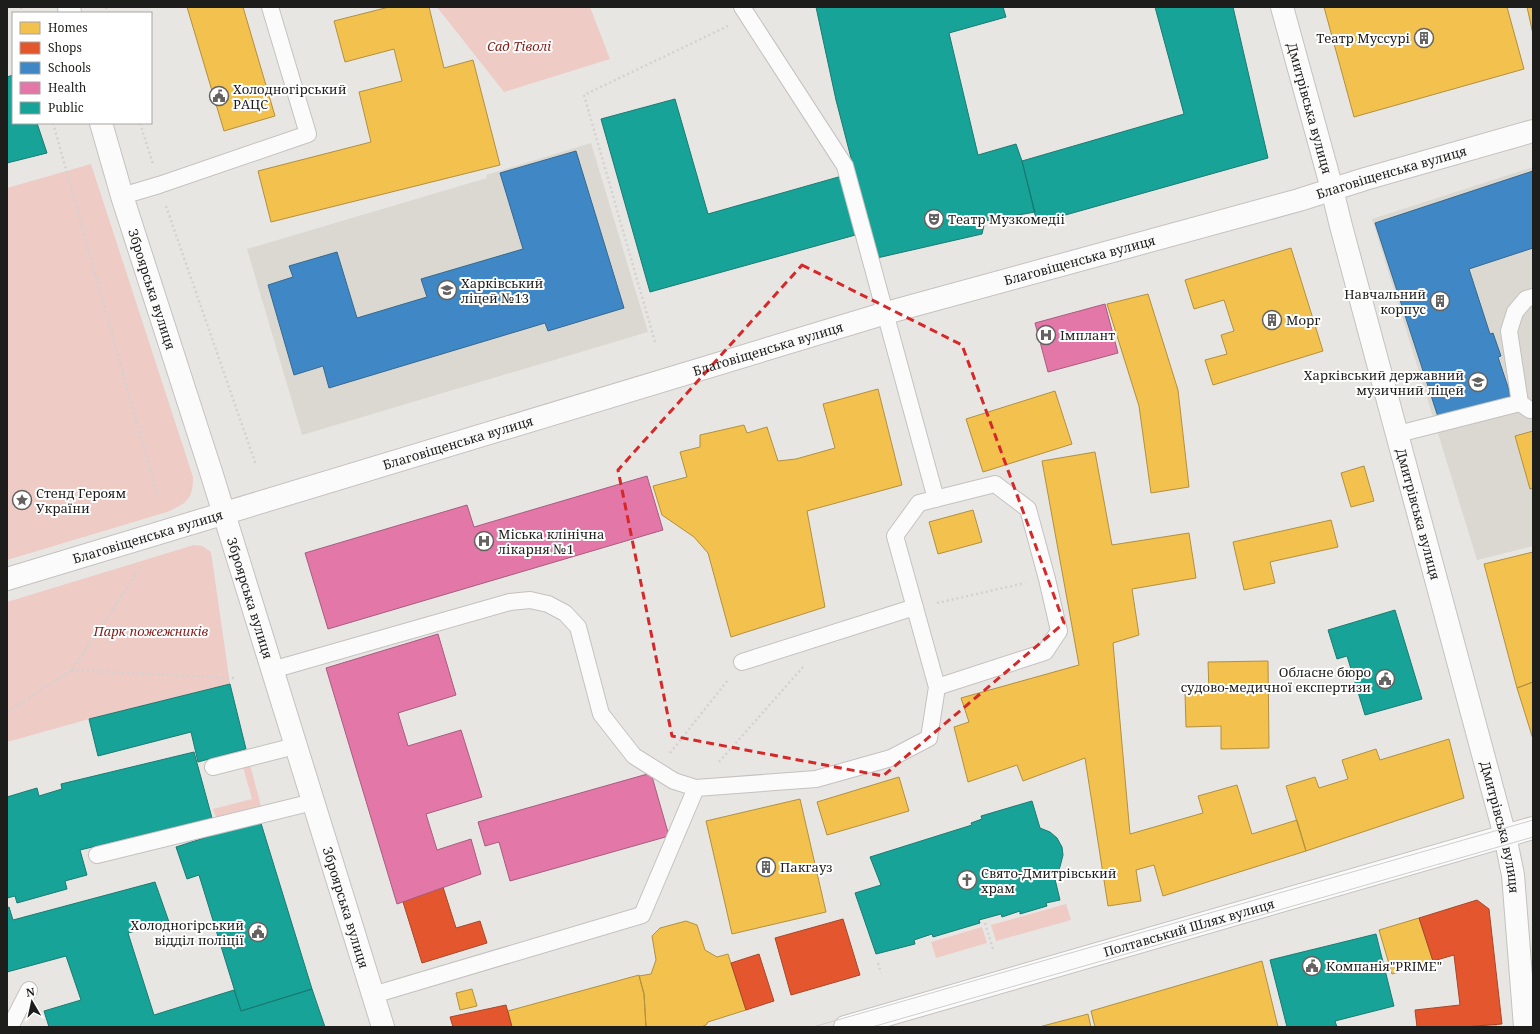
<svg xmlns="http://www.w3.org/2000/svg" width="1540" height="1034" font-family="'Noto Serif',serif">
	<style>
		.built { fill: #dad8d0 }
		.green { fill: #eecbc5 }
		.homes { fill: #f2c14e; stroke: #b2903f }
		.shops { fill: #e4572e; stroke: #a84628 }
		.schools { fill: #3f88c5; stroke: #356892 }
		.health { fill: #e377a8; stroke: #a85c7e }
		.public { fill: #17a398; stroke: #197b72 }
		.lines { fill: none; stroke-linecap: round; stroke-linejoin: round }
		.service-casing { stroke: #c4c2c0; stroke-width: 18 }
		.minor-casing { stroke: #c4c2c0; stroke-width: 24 }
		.tertiary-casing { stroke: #c4c2c0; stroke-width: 24 }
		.primary-casing { stroke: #c4c2c0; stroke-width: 24 }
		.path { stroke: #d2d2d1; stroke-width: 2.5; stroke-dasharray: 2 3; stroke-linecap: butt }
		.service { stroke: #fcfbfb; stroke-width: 16 }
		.minor { stroke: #fcfbfb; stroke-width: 22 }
		.tertiary { stroke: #fcfbfb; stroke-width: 22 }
		.primary { stroke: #fcfbfb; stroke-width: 22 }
		.tram { stroke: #cecece; stroke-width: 1 }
		.marked { fill: none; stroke: #d62828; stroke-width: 3; stroke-dasharray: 8 5; stroke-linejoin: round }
		.labels { text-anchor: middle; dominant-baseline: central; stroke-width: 4; stroke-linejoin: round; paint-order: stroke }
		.poi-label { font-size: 13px; fill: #1d1d1b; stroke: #fff; text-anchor: start }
		.park-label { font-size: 13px; font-style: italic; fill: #85201e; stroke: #fff }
		.street-label { font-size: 13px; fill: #1d1d1b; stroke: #fff }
	</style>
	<rect width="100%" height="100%" fill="#e8e6e3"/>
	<path class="built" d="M591,143l57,189 -346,103 -55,-186 240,-71 -1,-3z
		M1533,167v379l-56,14 -105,-341z"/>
	<path class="green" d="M437,7h153l20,52 -106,33z
		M91,164l102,313c0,23 -6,26 -26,35l-160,48v-372z
		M194,545l8,1 9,6 19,132 -141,35 -82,23v-140z
		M250,765l11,41 -45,11 -3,-8 39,-10 -9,-32z
		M1066,904l5,16 -75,21 -5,-16z
		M982,927l5,16 -51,15 -5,-16z"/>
	<path class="homes" d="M187,7h56l32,109 -51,15z
		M389,7h40l15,61 29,-8 27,105 -229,57 -13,-51 113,-29 -12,-50 43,-11 -8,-32 -49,13 -11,-41z
		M1324,7h183l17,62 -170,48z
		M1527,7h6v27z
		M1291,248l32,103 -110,34 -8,-25 22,-6 -6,-19 13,-4 -10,-31 -30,9 -9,-29z
		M1148,294l30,96 11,97 -38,6 -12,-87 -32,-102z
		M878,389l24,96 -95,26 18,96 -94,30 -23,-84 -14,-16 -32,-22 -9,-29 34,-9 -7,-25 20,-5v-12l44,-10 3,8 20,-6 11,34 18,-2 39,-11 -12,-44z
		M1055,391l17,53 -89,28 -17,-53z
		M1533,431v57l-3,1 -15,-53z
		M1095,452l17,93 77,-12 7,45 -64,11 7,46 -26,8 17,191 73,-21 -5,-17 39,-11 15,49 45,-14 9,31 -143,45 -9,-31 -18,5 5,31 -33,5 -23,-148 -62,23 -6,-16 -49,17 -14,-55 15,-5 -8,-24 118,-33 -37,-204z
		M1364,466l10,35 -23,6 -10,-34z
		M973,510l9,32 -44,12 -9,-32z
		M1331,520l7,27 -68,15 5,21 -31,7 -11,-48z
		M1533,552v130l-16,6 -33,-124z
		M1268,661l1,87 -48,1v-23l-35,1 -1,-35 24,-1 -1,-29z
		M1533,682v57l-16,-51z
		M1449,739l15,59 -158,53 -20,-65 29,-9 4,11 29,-9 -6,-19 34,-11 4,11z
		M899,777l10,34 -82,24 -10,-33z
		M800,799l26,113 -94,22 -26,-113z
		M1419,918l14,43 -41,13 -13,-44z
		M686,921l11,4 8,25 12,7 11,-3 18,56 -38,12 -2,3 -5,2h-55l-2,-33 -5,-18 12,-2 5,-14 -4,-24 8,-8z
		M1262,961l16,66h-183l-4,-16z
		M639,975l5,19 2,33h-134l-4,-16z
		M472,989l5,17 -17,4 -4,-17z
		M1088,1014l3,13h-52z
		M1496,1024v3h-33z"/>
	<path class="shops" d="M443,887l13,41 24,-7 7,22 -65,20 -19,-61z
		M1477,900l12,9 13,115 -39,3h-46l-2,-17 45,-5 -6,-50 -21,6 -14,-43z
		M843,919l17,56 -69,20 -16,-57z
		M759,954l15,47 -28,9 -15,-47z
		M506,1005l6,22h-59l-3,-10z"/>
	<path class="schools" d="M576,151l48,157 -76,23 -3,-8 -216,65 -6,-22 -29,9 -26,-90 25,-8 -4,-11 48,-14 20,66 70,-21 -6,-18 102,-30 -23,-76z
		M1533,171v77l-64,21 21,65 3,-1 8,23 -3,1 13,39 -72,24 -64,-197z"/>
	<path class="health" d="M1105,304l13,49 -70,19 -13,-49z
		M647,476l16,54 -335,99 -23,-76 162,-48 7,22z
		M438,634l18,61 -58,18 10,33 53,-16 21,67 -56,17 11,36 34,-11 10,35 -84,30 -71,-236z
		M651,773l18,63 -159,45 -11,-39 -14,4 -7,-24z"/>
	<path class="public" d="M816,7h187l3,10 -57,16 29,122 38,-11 6,17 13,51 -50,9 -3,13 -105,24 -41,-158z
		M1155,7h78l35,151 -231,65 -15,-62 162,-47z
		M13,75v48h24l10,30 -40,10v-86z
		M675,99l33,115 134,-38 17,58 -209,58 -49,-173z
		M1395,610l27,89 -57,16 -18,-59 -10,3 -9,-29z
		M230,684l16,65 -48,13 -7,-30 -93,24 -9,-37z
		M194,752l18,66 -132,32 7,25 -22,6 2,8 -50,14 -2,-7 -8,2v-101l30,-9 2,8 23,-7 -1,-5z
		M1032,801l8,27 10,4 7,6 5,9 1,8 -2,8 -2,7 -5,5 6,25 -14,3 1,3 -27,8v-3l-18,6 -1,-3 -22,6 1,3 -47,14 -1,-3 -18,6 1,4 -39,10 -21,-61 26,-8 -11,-28 102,-32 -1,-2 11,-4 -1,-3z
		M260,820l52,169 -71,22 -42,-136 -12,4 -11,-32z
		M155,882l14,40 -41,11 26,82 80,-25 7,21 71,-22 13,38h-276l-5,-16 37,-11 -15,-44 -59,16v-64l2,-1 4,13z
		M1376,934l18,72 -59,15 2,6h-50l-17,-67z"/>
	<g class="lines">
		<defs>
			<path id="service" d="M742,7l103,159 91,333
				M122,196l37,-11 149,-51 -38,-127
				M1520,403l-11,-72 6,-19 11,-13 7,-2
				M1398,434l122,-31 10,7h3
				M742,662l173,-55
				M272,670l238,-68 20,-2 18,4 17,9 13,14 23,87 33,42 40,25 22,7 120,-9 75,-21 38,-20 8,-51 -42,-151 24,-33 76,-19 33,25 19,70 12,52 -14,21 -108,35
				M213,767l82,-21
				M97,855l216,-53
				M373,995l269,-80 54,-127
				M10,1027l19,-37"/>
			<g id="minor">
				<path d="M69,7l1,6"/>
				<path id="s1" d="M1282,7l50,182 9,37 164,610 8,39 12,152"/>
				<path id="s2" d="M101,123l21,73 90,279 171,552"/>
			</g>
			<g id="tertiary">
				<path id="s3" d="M7,579l879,-266 413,-113 66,-21 168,-48"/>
			</g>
			<g id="primary">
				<path id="s4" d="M845,1027l688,-199"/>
			</g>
		</defs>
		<use href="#service" class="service-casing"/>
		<use href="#minor" class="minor-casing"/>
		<use href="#tertiary" class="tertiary-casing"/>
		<use href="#primary" class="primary-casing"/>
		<path class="path" d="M21,7l1,6
			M106,7l2,6
			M53,123l105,375
			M140,123l13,41
			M166,206l90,259
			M655,342l-71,-247 144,-69
			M937,603l88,-20
			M72,670l162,8
			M7,712l65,-42 69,-103
			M670,753l58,-73
			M719,762l84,-95
			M985,923l8,26
			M878,963l3,10"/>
		<use href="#service" class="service"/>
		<use href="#minor" class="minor"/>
		<use href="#tertiary" class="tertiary"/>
		<use href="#primary" class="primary"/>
		<path class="tram" d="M813,1027l720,-207
			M872,1027l661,-190"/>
	</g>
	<path class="marked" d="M802,265l160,80 102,278 -181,153 -211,-40 -54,-266z"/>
	<defs>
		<symbol id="building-ring" viewBox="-11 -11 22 22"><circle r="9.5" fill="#fff" stroke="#646361" stroke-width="1.5"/><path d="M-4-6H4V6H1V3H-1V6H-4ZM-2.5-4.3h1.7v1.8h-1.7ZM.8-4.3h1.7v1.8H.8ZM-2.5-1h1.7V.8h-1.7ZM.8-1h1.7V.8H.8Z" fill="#646361"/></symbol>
		<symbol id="civic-ring" viewBox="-11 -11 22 22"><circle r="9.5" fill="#fff" stroke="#646361" stroke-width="1.5"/><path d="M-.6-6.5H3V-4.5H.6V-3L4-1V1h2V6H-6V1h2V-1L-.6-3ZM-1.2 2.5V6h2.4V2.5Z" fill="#646361"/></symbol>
		<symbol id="theatre-ring" viewBox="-11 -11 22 22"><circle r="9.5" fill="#fff" stroke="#646361" stroke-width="1.5"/><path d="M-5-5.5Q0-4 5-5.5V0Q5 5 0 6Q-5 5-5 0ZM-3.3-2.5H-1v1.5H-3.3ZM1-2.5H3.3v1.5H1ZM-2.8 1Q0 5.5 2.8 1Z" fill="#646361"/></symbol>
		<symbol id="school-ring" viewBox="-11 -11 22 22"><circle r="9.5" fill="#fff" stroke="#646361" stroke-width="1.5"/><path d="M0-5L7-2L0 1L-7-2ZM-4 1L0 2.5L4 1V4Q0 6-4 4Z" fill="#646361"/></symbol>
		<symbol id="hospital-ring" viewBox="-11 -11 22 22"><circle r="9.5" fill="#fff" stroke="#646361" stroke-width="1.5"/><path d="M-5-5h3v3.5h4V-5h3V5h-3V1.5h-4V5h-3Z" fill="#646361"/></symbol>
		<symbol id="sight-ring" viewBox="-11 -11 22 22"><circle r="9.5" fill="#fff" stroke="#646361" stroke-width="1.5"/><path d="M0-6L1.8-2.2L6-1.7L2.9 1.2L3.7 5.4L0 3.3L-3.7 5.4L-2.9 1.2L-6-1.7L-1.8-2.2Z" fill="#646361"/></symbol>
		<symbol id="church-ring" viewBox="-11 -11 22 22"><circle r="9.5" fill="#fff" stroke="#646361" stroke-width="1.5"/><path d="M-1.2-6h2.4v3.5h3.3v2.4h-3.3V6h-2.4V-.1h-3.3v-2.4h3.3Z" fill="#646361"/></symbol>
	</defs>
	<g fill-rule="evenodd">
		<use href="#building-ring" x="1413" y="27" width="22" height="22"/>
		<use href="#civic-ring" x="208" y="85" width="22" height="22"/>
		<use href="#theatre-ring" x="923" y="208" width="22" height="22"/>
		<use href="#school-ring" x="436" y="279" width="22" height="22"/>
		<use href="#building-ring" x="1429" y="290" width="22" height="22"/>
		<use href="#building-ring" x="1261" y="309" width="22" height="22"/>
		<use href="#hospital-ring" x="1035" y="324" width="22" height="22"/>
		<use href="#school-ring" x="1467" y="371" width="22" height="22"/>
		<use href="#sight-ring" x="11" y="489" width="22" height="22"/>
		<use href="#hospital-ring" x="473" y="530" width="22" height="22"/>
		<use href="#civic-ring" x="1374" y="668" width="22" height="22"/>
		<use href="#building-ring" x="755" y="856" width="22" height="22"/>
		<use href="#church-ring" x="956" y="869" width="22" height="22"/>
		<use href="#civic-ring" x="247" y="921" width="22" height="22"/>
		<use href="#civic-ring" x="1301" y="955" width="22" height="22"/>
	</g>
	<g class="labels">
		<g class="poi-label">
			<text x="1410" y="38" text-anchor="end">Театр Муссурі</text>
			<text x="233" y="89">Холодногірський<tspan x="233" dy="15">РАЦС</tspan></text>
			<text x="948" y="219">Театр Музкомедіі</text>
			<text x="461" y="283">Харківський<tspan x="461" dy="15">ліцей №13</tspan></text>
			<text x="1426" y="294" text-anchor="end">Навчальний<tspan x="1426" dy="15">корпус</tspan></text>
			<text x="1286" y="320">Морг</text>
			<text x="1060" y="335">Імплант</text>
			<text x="1464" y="375" text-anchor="end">Харківський державний<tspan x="1464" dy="15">музичний ліцей</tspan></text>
			<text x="36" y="493">Стенд Героям<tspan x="36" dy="15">України</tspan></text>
			<text x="498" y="534">Міська клінічна<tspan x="498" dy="15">лікарня №1</tspan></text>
			<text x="1371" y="672" text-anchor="end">Обласне бюро<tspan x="1371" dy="15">судово-медичної експертизи</tspan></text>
			<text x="780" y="867">Пакгауз</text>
			<text x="981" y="873">Свято-Дмитрівський<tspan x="981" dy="15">храм</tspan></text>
			<text x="244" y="925" text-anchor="end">Холодногірський<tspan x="244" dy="15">відділ поліції</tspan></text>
			<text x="1326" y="966">Компанія"PRIME"</text>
		</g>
		<g class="park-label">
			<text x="519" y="46">Сад Тіволі</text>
			<text x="151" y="631">Парк пожежників</text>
		</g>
		<g class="street-label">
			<text stroke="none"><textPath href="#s1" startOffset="105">Дмитрівська вулиця</textPath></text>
			<text stroke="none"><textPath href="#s3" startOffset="1443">Благовіщенська вулиця</textPath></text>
			<text stroke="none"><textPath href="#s3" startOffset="1119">Благовіщенська вулиця</textPath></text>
			<text stroke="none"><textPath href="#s2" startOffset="174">Зброярська вулиця</textPath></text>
			<text stroke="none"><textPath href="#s3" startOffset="795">Благовіщенська вулиця</textPath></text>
			<text stroke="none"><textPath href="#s3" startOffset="471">Благовіщенська вулиця</textPath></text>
			<text stroke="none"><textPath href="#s1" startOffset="525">Дмитрівська вулиця</textPath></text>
			<text stroke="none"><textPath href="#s3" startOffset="147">Благовіщенська вулиця</textPath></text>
			<text stroke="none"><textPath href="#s2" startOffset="498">Зброярська вулиця</textPath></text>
			<text stroke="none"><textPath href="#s1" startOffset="849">Дмитрівська вулиця</textPath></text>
			<text stroke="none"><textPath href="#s2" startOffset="822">Зброярська вулиця</textPath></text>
			<text stroke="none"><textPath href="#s4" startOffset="358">Полтавський Шлях вулиця</textPath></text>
		</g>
	</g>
	<rect width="1540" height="1034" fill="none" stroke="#1d1d1b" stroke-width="16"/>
	<rect x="12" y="12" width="140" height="112" fill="#ffffff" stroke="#a5a5a4"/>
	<rect x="20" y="22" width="20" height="12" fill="#f2c14e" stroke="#a5a5a4"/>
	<text x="48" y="32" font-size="12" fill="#1d1d1b">Homes</text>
	<rect x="20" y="42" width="20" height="12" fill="#e4572e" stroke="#a5a5a4"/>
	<text x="48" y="52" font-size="12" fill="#1d1d1b">Shops</text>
	<rect x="20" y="62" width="20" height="12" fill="#3f88c5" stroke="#a5a5a4"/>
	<text x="48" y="72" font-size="12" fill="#1d1d1b">Schools</text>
	<rect x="20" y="82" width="20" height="12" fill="#e377a8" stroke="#a5a5a4"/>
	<text x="48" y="92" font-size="12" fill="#1d1d1b">Health</text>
	<rect x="20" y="102" width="20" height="12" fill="#17a398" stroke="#a5a5a4"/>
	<text x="48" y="112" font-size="12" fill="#1d1d1b">Public</text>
	<g transform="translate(32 1002) rotate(351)" stroke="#ffffff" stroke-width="3" paint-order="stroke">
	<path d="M0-3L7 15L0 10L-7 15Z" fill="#1d1d1b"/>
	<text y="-6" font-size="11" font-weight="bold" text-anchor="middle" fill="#1d1d1b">N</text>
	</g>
</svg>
